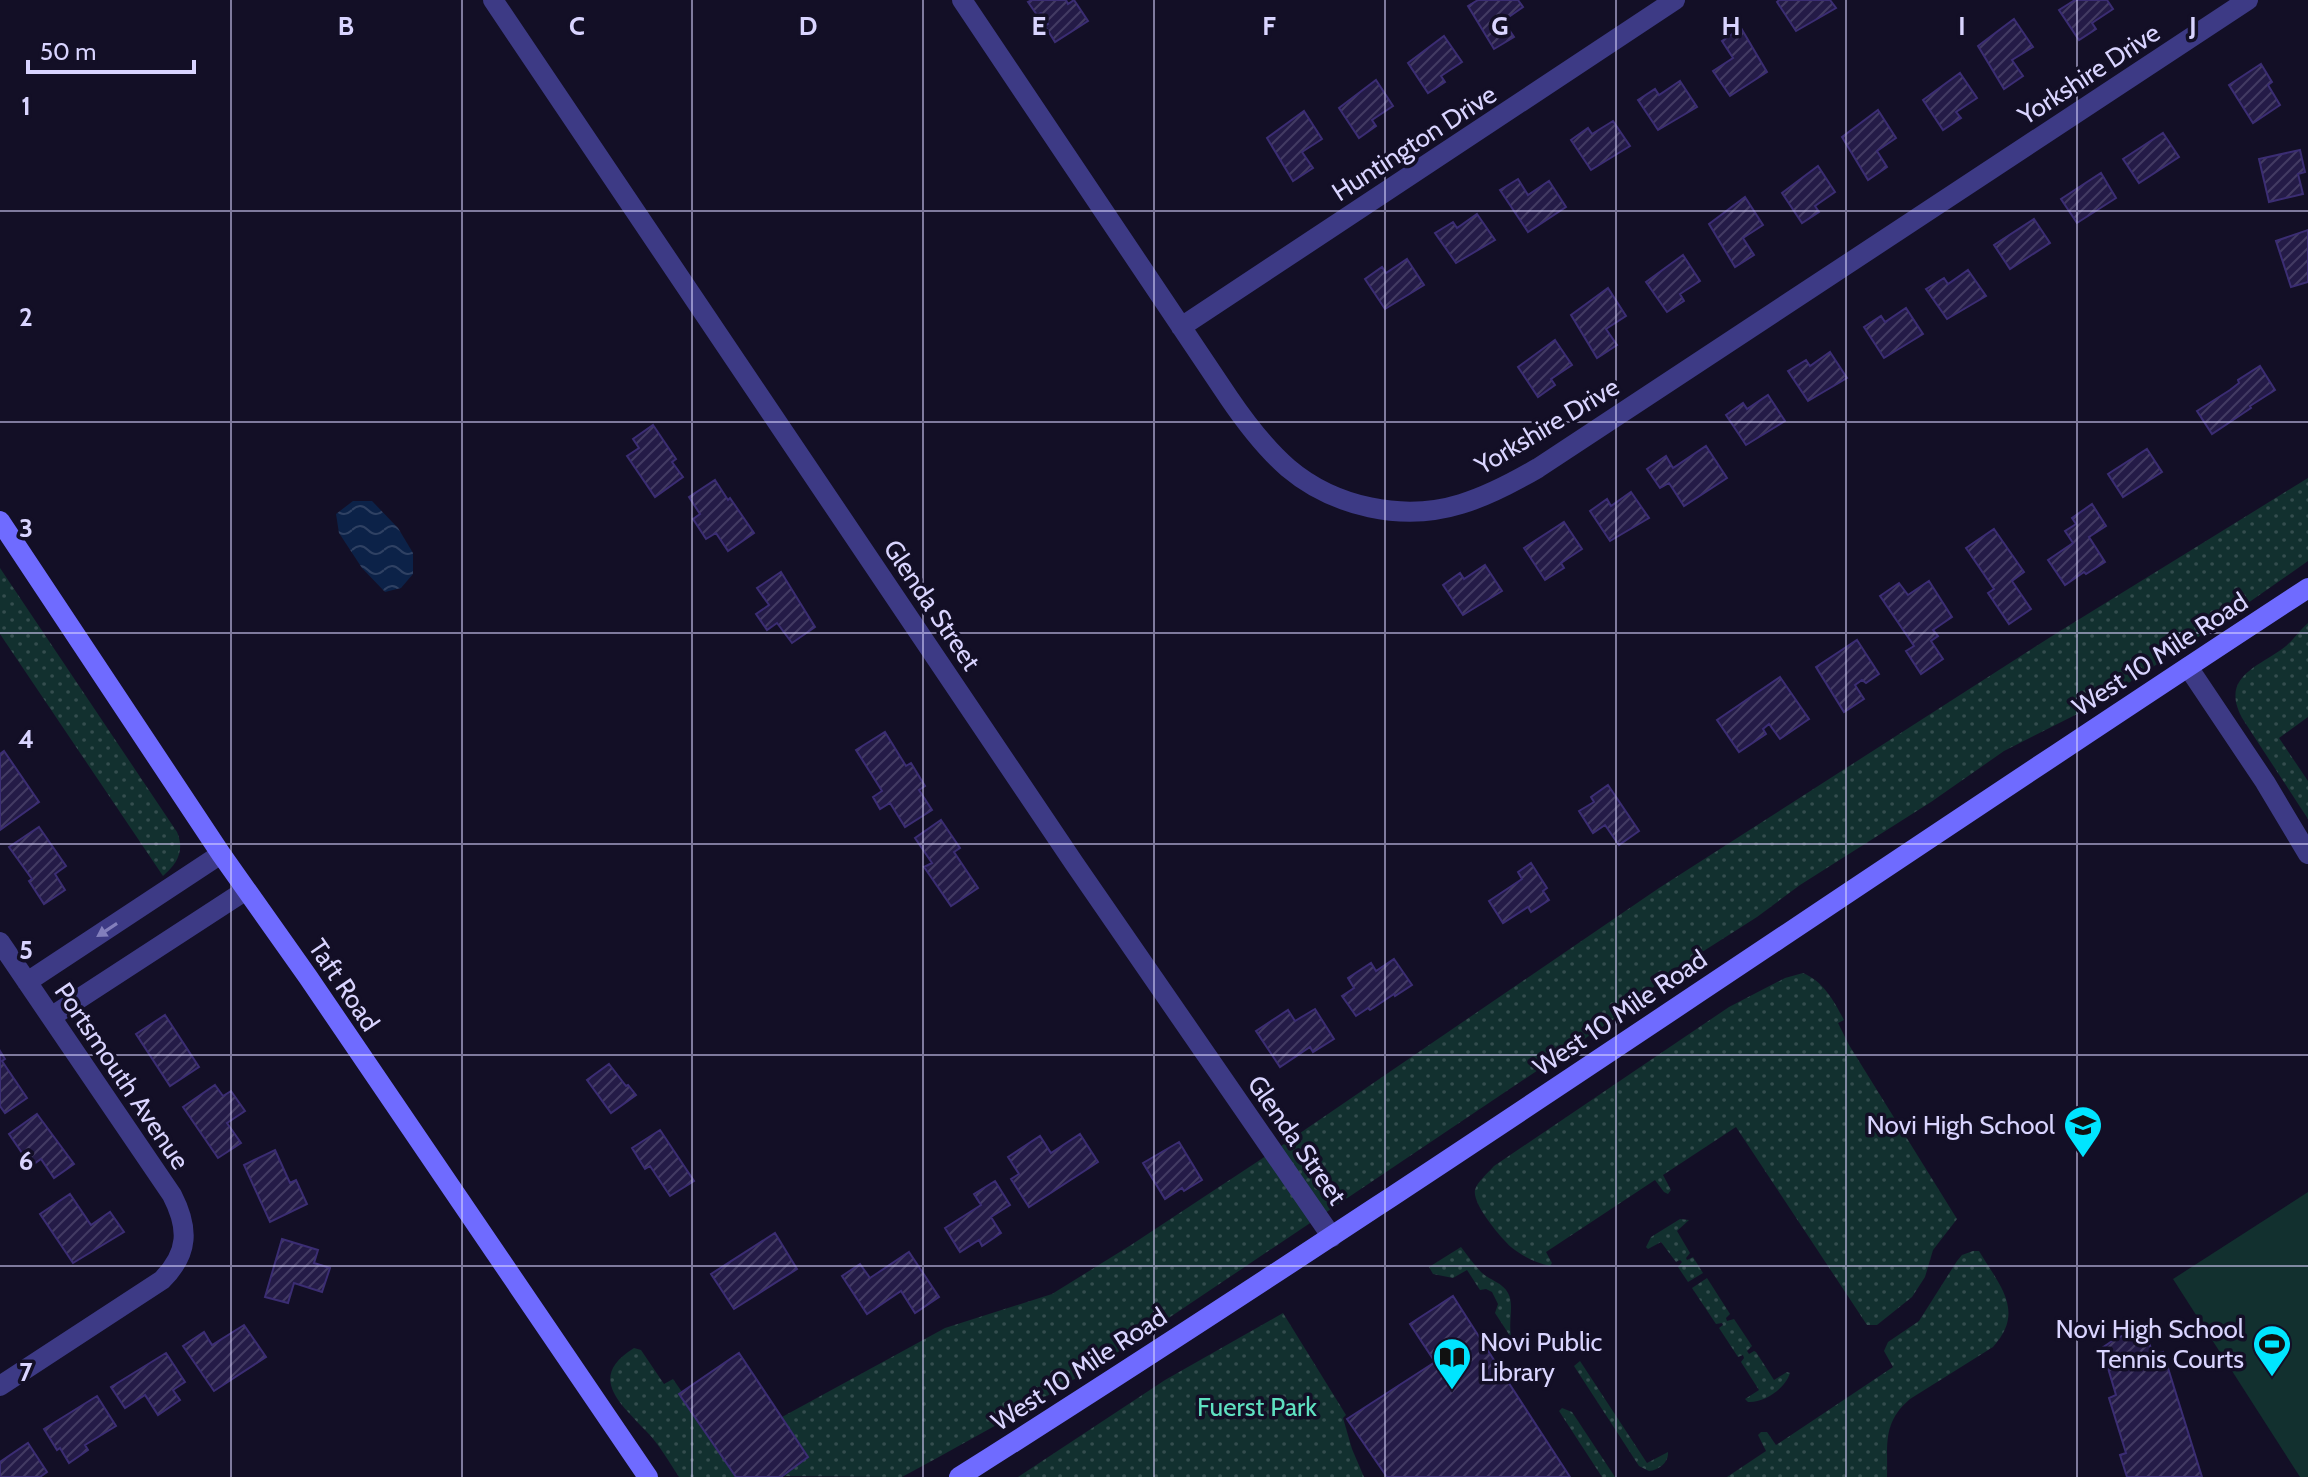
<svg xmlns="http://www.w3.org/2000/svg" width="2308" height="1477" font-family="Cabin,sans-serif">
	<style>
		.green { fill: url(#green-dots) }
		.pitch { fill: #12302f }
		.water { fill: url(#water-waves) }
		.building { fill: url(#building-hatch); stroke: #3b2d73; stroke-width: 2 }
		.lines { fill: none; stroke-linecap: round; stroke-linejoin: round }
		.street { stroke: #3d3a85; stroke-width: 20 }
		.secondary { stroke: #6f6bff; stroke-width: 20 }
		.oneway { fill: #837fbc }
		.grid { fill: none; stroke: #d9d4ff; stroke-width: 2; stroke-opacity: 0.55 }
		.labels { text-anchor: middle; dominant-baseline: central; stroke-width: 7; stroke-linejoin: round; paint-order: stroke }
		.street-label { font-size: 26px; fill: #d9d4ff; stroke: #130f26 }
		.poi-label { font-size: 26px; fill: #d9d4ff; stroke: #130f26; text-anchor: end }
		.park-label { font-size: 26px; fill: #5fe0c0; stroke: #130f26 }
		.grid-label { font-size: 26px; text-anchor: middle; font-weight: bold; fill: #d9d4ff; stroke: #130f26; stroke-width: 7; stroke-linejoin: round; paint-order: stroke }
	</style>
	<defs>
		<pattern id="green-dots" width="8" height="8" patternUnits="userSpaceOnUse" patternTransform="scale(2)"><rect width="8" height="8" fill="#12302f"/><path d="M2 2h.1M6 6h.1" fill="none" stroke="#344d4e" stroke-width="1.8" stroke-linecap="round"/></pattern>
		<pattern id="water-waves" width="16" height="10" patternUnits="userSpaceOnUse" patternTransform="scale(2)"><rect width="16" height="10" fill="#0c2248"/><path d="M0 5q4-4 8 0t8 0" fill="none" stroke="#2f4163"/></pattern>
		<pattern id="building-hatch" width="6" height="6" patternUnits="userSpaceOnUse" patternTransform="scale(2)"><rect width="6" height="6" fill="#241b47"/><path d="M-1 1l2-2M0 6l6-6M5 7l2-2" fill="none" stroke="#433b63"/></pattern>
	</defs>
	<rect width="100%" height="100%" fill="#130f26"/>
	<path class="green" d="M2308,478v83l-93,65 -120,79 -91,46 -73,51 -131,83 -43,32 -80,51 -63,51 -499,335 -86,53 -92,51 -35,19 -122,-1 28,-20 -26,-39 163,-89 107,-34 79,-49 153,-101 375,-256 393,-252z
		M0,568l177,264c8,19 0,32 -14,44l-163,-242z
		M2308,623v94l-29,21 29,43v38l-64,-98c-27,-45 16,-54 42,-75 8,-7 14,-16 22,-23z
		M1803,973c21,9 31,28 41,47l-6,3 11,22 108,174 -24,31 -8,27 -13,20 -35,28h-10l-131,-198 -73,48 8,15 -3,4 -4,-2 -9,-12 -109,72 6,11 -2,3c-14,-3 -28,-10 -39,-19 -10,-9 -39,-43 -36,-57 2,-8 13,-17 19,-24l235,-159 56,-29z
		M1680,1219l9,1 -12,11 13,22 -4,5 1,2 6,-3 10,16 -15,9 -10,-15 4,-5 -2,-2 -4,2 -15,-20 -13,7 -2,-2 5,-10z
		M1461,1247c7,9 13,18 21,26 8,7 21,10 26,20 7,12 -1,31 4,46l-17,-26 3,-9 -6,-12 -6,-3 -6,1 -13,-20 -14,8 -20,-4 -4,-7z
		M1973,1251h6c20,34 47,60 14,96l-83,52c-28,24 -22,45 -23,78h-160l39,-26 -8,-16 3,-3h6l9,13 117,-78 -9,-16 4,-9 31,-21 38,-60 5,-6z
		M1707,1278l23,36 -4,4 1,3 7,-2 18,27 -5,5 2,3 5,-3 2,1 18,28 13,-8 3,1c-5,16 -26,30 -42,29l-3,-3 14,-9 -18,-28 3,-4 -1,-3 -5,2 -19,-29 4,-3 -1,-2 -6,1 -24,-36z
		M1283,1313l63,102 -3,3 9,31 12,28h-346l147,-97z
		M634,1348l7,2 23,34 9,-5 9,13 -2,2 56,83h-57c-10,-15 -20,-33 -33,-46 -26,-28 -59,-54 -12,-83z
		M1580,1361l67,102 21,-11c1,10 -9,18 -19,19l-10,-5 -65,-100z
		M1562,1408l10,4 43,65h-13l-43,-66z"/>
	<path class="pitch" d="M2308,1192v285h-8l-127,-198z"/>
	<path class="water" d="M353,501h19l26,27 15,25v21l-12,14 -16,4 -23,-24 -23,-35 -3,-19z"/>
	<path class="building" d="M1032,0h34l2,4 6,-4 14,21 -33,21 -10,-16 3,-2 -7,-11 -4,2 -9,-13z
		M1478,0h40l5,7 -20,14 11,16 -20,12 -26,-43z
		M1779,0h51l6,8 -40,23 -19,-29z
		M2075,0h32l6,9 -21,14 4,6 -17,11 -20,-30z
		M2014,19l19,28 -21,13 11,16 -19,13 -26,-43z
		M1741,28l26,44 -37,24 -17,-25 20,-13 -11,-17z
		M1444,36l18,26 -21,14 4,6 -17,11 -20,-30z
		M2261,64l11,18 -4,3 12,20 -27,18 -24,-38z
		M1960,73l17,25 -21,14 5,6 -18,12 -20,-30z
		M1376,80l17,26 -21,14 4,6 -17,12 -20,-30z
		M1680,81l17,26 -39,23 -20,-30 17,-11 4,6z
		M1878,110l18,28 -19,13 10,16 -19,13 -26,-43z
		M1304,111l18,28 -20,13 11,16 -20,13 -26,-43z
		M1613,121l17,25 -39,24 -20,-30 17,-12 4,6z
		M2163,133l16,24 -40,26 -16,-24z
		M2300,150l5,22 -7,2 5,20 -34,8 -10,-43z
		M1818,166l17,26 -20,14 4,6 -17,11 -20,-30z
		M2101,173l15,25 -39,25 -16,-24z
		M1518,179l10,16 21,-14 17,26 -38,25 -28,-42z
		M1745,197l18,28 -20,13 11,17 -19,12 -26,-43z
		M1477,214l18,26 -39,23 -21,-30 18,-11 4,6z
		M2034,219l16,24 -40,26 -16,-24z
		M2308,230v52l-17,5 -15,-46z
		M1683,255l17,26 -20,13 4,7 -17,11 -21,-30z
		M1407,259l17,26 -39,24 -20,-30 17,-12 4,6z
		M1968,270l18,26 -39,23 -21,-30 18,-11 4,6z
		M1608,288l18,28 -20,13 11,16 -20,13 -26,-43z
		M1906,308l17,26 -39,24 -20,-31 17,-11 4,6z
		M1555,340l17,25 -21,14 4,6 -17,12 -20,-30z
		M1830,352l17,26 -39,23 -20,-30 18,-11 4,6z
		M2260,366l15,24 -25,16 1,2 -39,26 -15,-23 33,-21 9,-7 -1,-3z
		M1768,395l17,26 -39,24 -20,-30 17,-12 4,6z
		M653,425l23,34 -4,3 11,15 -28,20 -28,-41 12,-8 -6,-9z
		M1706,446l21,32 -43,28 -15,-23 -9,5 -13,-19 19,-13 7,12z
		M2147,449l15,23 -39,25 -15,-23z
		M715,480l13,20 2,-2 24,35 -26,18 -12,-18 -10,6 -13,-20 7,-5 -11,-17z
		M1631,492l18,26 -39,23 -20,-30 17,-12 4,7z
		M2092,504l14,22 -17,11 16,25 -19,12 -2,-2 -19,13 -17,-25 25,-17 -8,-12 11,-7 -4,-6z
		M1564,522l18,27 -21,14 3,5 -19,12 -21,-32z
		M1994,529l30,43 -12,9 19,28 -22,15 -21,-31 6,-4 -28,-41z
		M1485,565l17,26 -39,24 -20,-30 17,-12 4,6z
		M781,572l34,55 -23,16 -15,-20 -10,7 -11,-16 13,-9 -12,-17z
		M1929,581l23,36 -19,13 5,6 -7,5 12,18 -22,15 -15,-23 8,-5 -34,-50 19,-13 9,12z
		M1857,640l22,34 -13,9 -4,-3 -7,5 9,14 -20,13 -28,-45z
		M1780,677l29,42 -29,20 -11,-15 -6,5 3,5 -27,18 -22,-32z
		M885,732l21,34 5,-3 14,23 -6,4 13,20 -27,17 -15,-24 -10,6 -7,-12 9,-6 -26,-41z
		M4,751l35,51 -39,28v-76z
		M1608,785l31,46 -20,14 -14,-20 -12,8 -14,-22 15,-9 -3,-5z
		M941,820l19,28 -6,4 24,36 -27,18 -27,-39 8,-4 -17,-25z
		M39,827l27,39 -11,8 10,16 -21,14 -15,-23 3,-2 -23,-32z
		M1531,863l16,25 -4,3 6,9 -18,12 -3,-5 -25,16 -14,-22 33,-22 -4,-7z
		M1394,959l18,26 -17,11 -1,-2 -24,16 -2,-2 -12,8 -14,-20 12,-8 -6,-10 23,-15 5,8z
		M1315,1009l19,30 -21,13 -3,-5 -30,20 -24,-36 32,-21 7,11z
		M165,1015l34,52 -29,19 -34,-52z
		M0,1051l5,8 -3,2 25,37 -22,15 -5,-7z
		M609,1064l17,22 2,-1 8,10 -25,18 -24,-33z
		M215,1085l8,11 8,-5 14,20 -18,12 14,20 -23,15 -35,-51z
		M37,1114l37,50 -20,14 -13,-19 -10,7 -22,-32z
		M660,1130l34,51 -24,15 -20,-30 -5,3 -13,-21z
		M1080,1134l18,28 -69,45 -18,-28 8,-5 -11,-17 32,-21 11,17z
		M1179,1142l23,38 -18,11 -2,-3 -17,11 -22,-36z
		M275,1150l15,33 6,-3 11,24 -37,18 -26,-57z
		M995,1181l15,24 -19,12 10,16 -19,13 -3,-6 -19,12 -15,-24 36,-23 -7,-11z
		M70,1194l21,31 19,-13 14,20 -51,31 -33,-49z
		M775,1233l22,36 -63,40 -23,-35z
		M282,1239l36,11 -4,13 16,5 -8,24 -28,-9 -6,20 -23,-6z
		M909,1252l30,45 -24,16 -14,-22 -34,23 -25,-38 18,-12 10,14z
		M1453,1296l48,75 69,106h-183l-40,-58 88,-57 -25,-38z
		M244,1325l22,32 -52,34 -31,-45 21,-14 8,13z
		M2144,1326l9,29 10,-3 39,125h-75l-7,-22 6,-2 -17,-55 7,-3 -14,-47 13,-9z
		M166,1353l19,29 -12,8 7,10 -22,15 -13,-20 -20,13 -14,-21z
		M739,1353l69,104 -27,20h-45l-57,-83z
		M97,1396l19,30 -31,19 3,5 -19,13 -9,-15 -3,2 -13,-21z
		M28,1443l19,29 -7,5h-40v-15z"/>
	<g class="lines">
		<path class="street" d="M493,0l581,863 258,374
			M962,0l267,398c17,25 36,50 59,70 46,39 115,54 173,36 27,-8 53,-22 77,-36l710,-468
			M1181,327l494,-327
			M2188,667l77,115 43,72
			M0,942l172,253c17,33 17,58 -10,85l-162,106
			M27,982l194,-128
			M51,1017l195,-127"/>
		<path class="secondary" d="M0,521l221,333 87,123 340,500
			M959,1477c455,-288 898,-594 1349,-889"/>
	</g>
	<defs><path id="oneway-solid" d="M-6-.8H1V-3.2L6.5 0L1 3.2V.8H-6Z" transform="scale(2)"/></defs>
	<use class="oneway" href="#oneway-solid" transform="translate(107 930) rotate(147)"/>
	<path class="grid" d="M231,0v1477M462,0v1477M692,0v1477M923,0v1477M1154,0v1477M1385,0v1477M1616,0v1477M1846,0v1477M2077,0v1477M0,211h2308M0,422h2308M0,633h2308M0,844h2308M0,1055h2308M0,1266h2308"/>
	<defs>
		<symbol id="school-pin" viewBox="-11 -11 22 30"><path d="M0 17L-7.5 6A9.5 9.5 0 1 1 7.5 6Z" fill="#00e5ff" stroke="#130f26"/><path d="M0-5L7-2L0 1L-7-2ZM-4 1L0 2.5L4 1V4Q0 6-4 4Z" fill="#111"/></symbol>
		<symbol id="stadium-pin" viewBox="-11 -11 22 30"><path d="M0 17L-7.5 6A9.5 9.5 0 1 1 7.5 6Z" fill="#00e5ff" stroke="#130f26"/><path d="M0-5a6.5 5 0 1 0 0 10a6.5 5 0 1 0 0-10ZM-3.5-1.8h7v3.6h-7Z" fill="#111"/></symbol>
		<symbol id="library-pin" viewBox="-11 -11 22 30"><path d="M0 17L-7.5 6A9.5 9.5 0 1 1 7.5 6Z" fill="#00e5ff" stroke="#130f26"/><path d="M-6-4Q-3-5.5-.7-3.5V5Q-3 3-6 4ZM6-4Q3-5.5 .7-3.5V5Q3 3 6 4Z" fill="#111"/></symbol>
	</defs>
	<g fill-rule="evenodd">
		<use href="#school-pin" x="2061" y="1103" width="44" height="60"/>
		<use href="#stadium-pin" x="2250" y="1322" width="44" height="60"/>
		<use href="#library-pin" x="1430" y="1335" width="44" height="60"/>
	</g>
	<g class="labels">
		<g class="street-label">
			<text transform="translate(2089 74) rotate(-33)">Yorkshire Drive</text>
			<text transform="translate(1414 143) rotate(-33)">Huntington Drive</text>
			<text transform="translate(1547 426) rotate(-31)">Yorkshire Drive</text>
			<text transform="translate(932 605) rotate(56)">Glenda Street</text>
			<text transform="translate(2160 654) rotate(-33)">West 10 Mile Road</text>
			<text transform="translate(344 985) rotate(56)">Taft Road</text>
			<text transform="translate(1620 1013) rotate(-34)">West 10 Mile Road</text>
			<text transform="translate(122 1076) rotate(56)">Portsmouth Avenue</text>
			<text transform="translate(1297 1140) rotate(55)">Glenda Street</text>
			<text transform="translate(1079 1369) rotate(-33)">West 10 Mile Road</text>
		</g>
		<g class="poi-label">
			<text x="2055" y="1125">Novi High School</text>
			<text x="2244" y="1329">Novi High School<tspan x="2244" dy="30">Tennis Courts</tspan></text>
			<text x="1480" y="1342" text-anchor="start">Novi Public<tspan x="1480" dy="30">Library</tspan></text>
		</g>
		<g class="park-label">
			<text x="1257" y="1407">Fuerst Park</text>
		</g>
	</g>
	<g class="grid-label">
		<text x="346" y="35">B</text>
		<text x="577" y="35">C</text>
		<text x="808" y="35">D</text>
		<text x="1039" y="35">E</text>
		<text x="1269" y="35">F</text>
		<text x="1500" y="35">G</text>
		<text x="1731" y="35">H</text>
		<text x="1962" y="35">I</text>
		<text x="2193" y="35">J</text>
		<text x="26" y="115">1</text>
		<text x="26" y="326">2</text>
		<text x="26" y="537">3</text>
		<text x="26" y="748">4</text>
		<text x="26" y="959">5</text>
		<text x="26" y="1170">6</text>
		<text x="26" y="1381">7</text>
	</g>
	<path d="M28 60v12h166v-12" fill="none" stroke="#d9d4ff" stroke-width="4"/>
	<text x="40" y="60" font-size="24" fill="#d9d4ff" stroke="#130f26" stroke-width="6" paint-order="stroke">50 m</text>
</svg>
